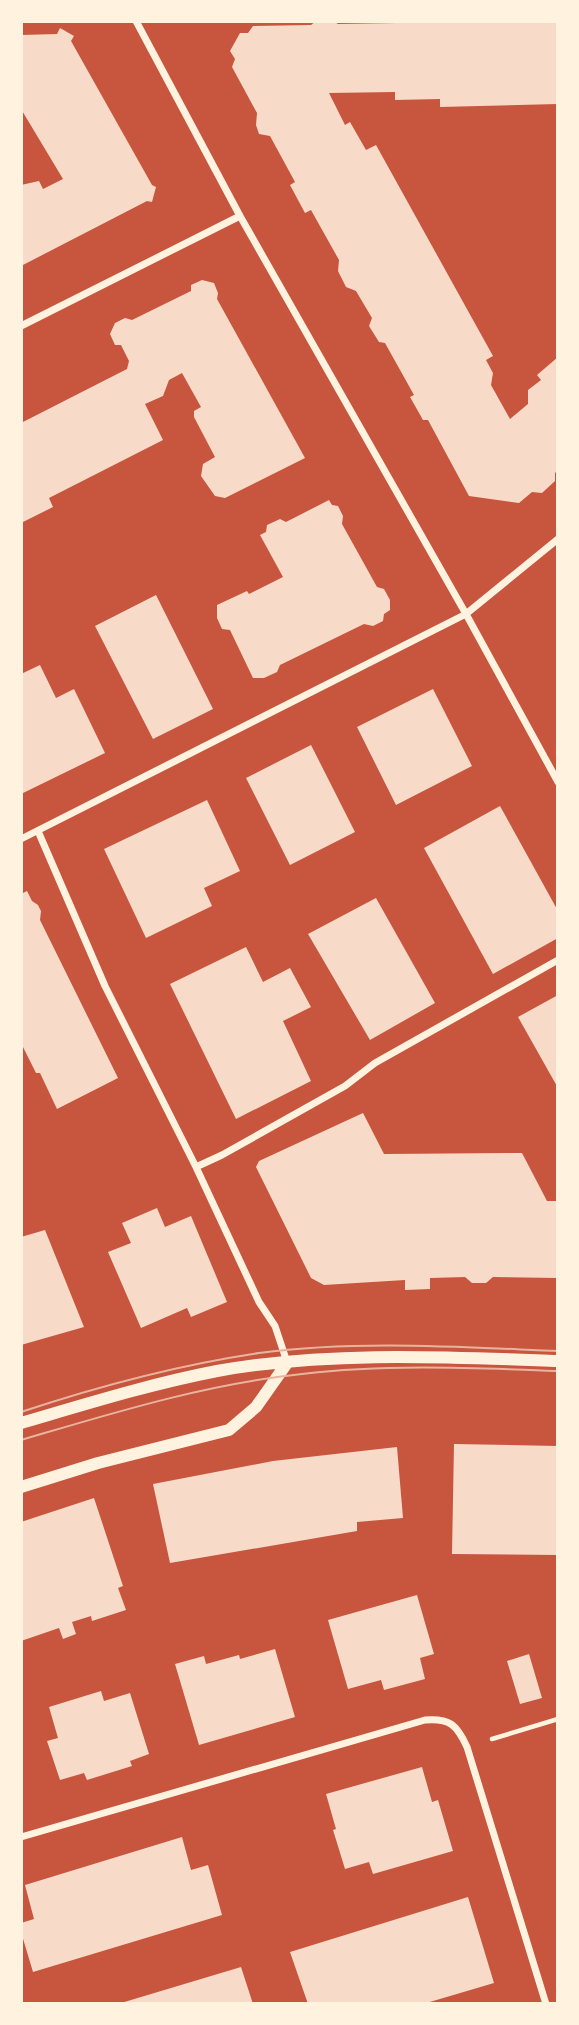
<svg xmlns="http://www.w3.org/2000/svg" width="579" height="2025" font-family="'IBM Plex Sans',sans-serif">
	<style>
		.building { fill: #f7dbc8 }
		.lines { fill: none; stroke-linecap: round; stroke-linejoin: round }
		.path { stroke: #fff3e0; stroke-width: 4.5 }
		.minor { stroke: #fff3e0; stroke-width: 7 }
		.tertiary { stroke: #fff3e0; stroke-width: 12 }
		.tram { stroke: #e9b49f; stroke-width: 2 }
	</style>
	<rect width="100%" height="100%" fill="#c8553d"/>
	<path class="building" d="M316,21h17l5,3 59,-1v-2h161v83l-118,3v-8l-45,1v-8l-66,1 16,32 5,-3 16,28 10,-5 117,211 -7,4 7,13 -2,12 19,34 18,-15v-14l13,-10 -4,-5 21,-18v113l-3,3v8l-13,12 -10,-1 -13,11 -50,-7 -41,-76h-5l-13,-23 4,-2 -29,-52 -6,-1 -10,-16 3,-8 -16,-27 -10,-4 -8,-16 1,-11 -28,-50 -6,3 -15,-28 5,-3 -25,-46 -11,-2 -3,-9 1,-12 -25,-46 3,-8 -5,-8 10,-18h8l5,-7 58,-1z
		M60,28l14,8 -3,5 81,144 4,2 -4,15 -5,-1 -126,65v-81l18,-4 4,8 20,-10 -42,-70v-74l36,-1z
		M202,280l12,3 4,10 -1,6 88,159 -80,40 -10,-2 -14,-20 2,-12 12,-7 -21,-40v-6l7,-4 -19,-34 -13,7 -6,16 -18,8 18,36 -114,58 4,9 -32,16v-100l106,-54 2,-8 -8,-16h-6l-5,-11 5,-11 10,-5 7,2 59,-29v-6z
		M329,500l3,5 6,1 5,10 -1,8 35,63 7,2 6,11v10l-6,4 -1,7 -10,5 -9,-2 -84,41 -3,7 -13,6h-11l-23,-48 -8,-1 -5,-11v-13l30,-14 2,3 34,-17 -23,-42 6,-3 1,-7 13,-6 6,3z
		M156,595l57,114 -60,30 -58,-113z
		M40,665l16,33 18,-9 31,64 -84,41v-120z
		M433,689l39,77 -76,39 -39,-78z
		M311,745l44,87 -65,33 -44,-87z
		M207,800l33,71 -36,17 8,18 -66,32 -42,-89z
		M500,806l58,105v27l-65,36 -69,-126z
		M27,891l5,10 6,4 3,6 -1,9 78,158 -61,31 -17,-36h-4l-15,-30v-149z
		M376,898l59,105 -65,37 -62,-106z
		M246,947l17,35 27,-14 21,39 -28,14 28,60 -75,38 -66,-135z
		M558,995v93l-40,-71z
		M363,1113l21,41 138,-1 25,48h11v77l-65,-1 -7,6h-14l-7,-6 -35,1v11l-25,1v-10l-81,5 -13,-7 -55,-111 3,-6z
		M157,1208l8,19 26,-11 36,86 -36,15 -4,-9 -46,20 -33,-76 23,-9 -9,-20z
		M45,1230l39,97 -63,18v-108z
		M454,1444l104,2v109l-106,-1z
		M397,1447l6,71 -46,4v9l-187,32 -17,-79 120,-23z
		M94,1498l29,88 -5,2 8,22 -34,11 -1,-5 -19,6 4,12 -13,5 -4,-11 -38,13v-119z
		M417,1595l17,59 -14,4 5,21 -41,11 -3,-10 -33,9 -20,-69z
		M275,1649l20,68 -96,28 -24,-81 29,-8 2,8 33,-9 1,4z
		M529,1654l13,44 -22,6 -13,-43z
		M101,1691l3,10 26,-8 19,61 -19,7 2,5 -45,14 -3,-7 -24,7 -13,-39 11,-3 -9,-31z
		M422,1767l10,35 6,-2 15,51 -80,23 -4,-12 -24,7 -12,-39 3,-1 -10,-35z
		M182,1837l9,33 17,-5 14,50 -189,57 -12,-40v-9l13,-4 -9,-34z
		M468,1897l26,86 -71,21h-115l-18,-52z
		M241,1967l12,37h-132v-1z"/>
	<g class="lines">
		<path class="path" d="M492,1739l66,-20"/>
		<path class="minor" d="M136,21l104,195 226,398 92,168
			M21,326l219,-110
			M38,831l67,155 91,181 63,135 16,24 12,36
			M21,839l445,-225 92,-75
			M196,1167l26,-12 123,-69 30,-23 183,-103
			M21,1837l404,-117c25,-2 32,5 42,27l79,257"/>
		<path class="tertiary" d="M21,1423c65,-19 129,-39 196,-52 110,-20 229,-14 341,-10
			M21,1487l77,-24 131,-33 27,-23 31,-44"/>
		<path class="tram" d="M21,1412c78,-26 157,-47 238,-59 98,-13 200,-6 299,-2
			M21,1440c92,-27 185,-56 281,-66 85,-10 171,-6 256,-3"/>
	</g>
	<rect width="579" height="2025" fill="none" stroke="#fff3e0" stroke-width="46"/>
</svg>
